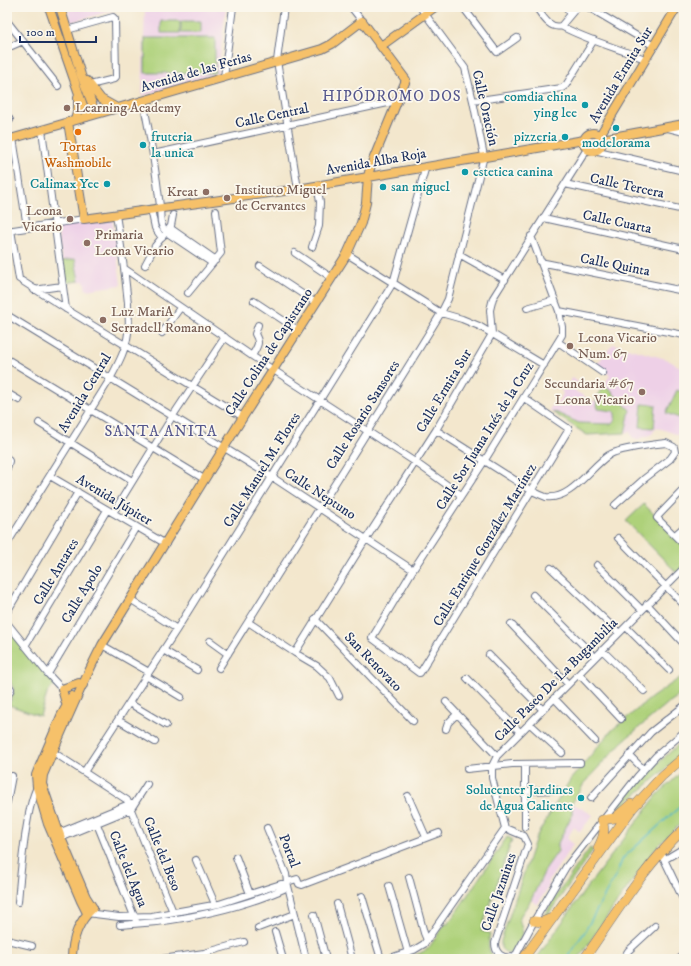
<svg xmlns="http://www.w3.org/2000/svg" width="691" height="966" font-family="'IM FELL DW Pica',serif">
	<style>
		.built { fill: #eed0e7 }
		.green { fill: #aed17a; stroke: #64806c }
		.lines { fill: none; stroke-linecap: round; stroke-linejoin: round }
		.stream { stroke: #4bb7c7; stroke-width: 1.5 }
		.minor-casing { stroke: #676f85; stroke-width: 8 }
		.major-casing { stroke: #676f85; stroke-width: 10 }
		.highway-casing { stroke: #676f85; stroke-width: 10 }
		.minor { stroke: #fff; stroke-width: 6 }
		.major { stroke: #f6c16b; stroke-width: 8 }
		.highway { stroke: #f6c16b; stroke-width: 9 }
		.culture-dot { fill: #0f9aa8; stroke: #fbf7ec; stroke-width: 1.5 }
		.education-dot { fill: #8d6e63; stroke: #fbf7ec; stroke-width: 1.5 }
		.food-dot { fill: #e8710a; stroke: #fbf7ec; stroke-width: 1.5 }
		.labels { text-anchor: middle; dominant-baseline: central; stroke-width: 3.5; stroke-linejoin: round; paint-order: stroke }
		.street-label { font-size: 14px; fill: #1b2f5e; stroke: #fbf7ec }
		.culture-label { font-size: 14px; fill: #0d838f; stroke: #fbf7ec; text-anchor: end }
		.education-label { font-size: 14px; fill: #785e54; stroke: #fbf7ec; text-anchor: start }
		.food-label { font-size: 14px; fill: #c56008; stroke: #fbf7ec }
		.neighbourhood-label { font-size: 15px; letter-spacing: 1px; fill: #55578d; stroke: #fbf7ec }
	</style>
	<rect width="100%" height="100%" fill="#fbf7ec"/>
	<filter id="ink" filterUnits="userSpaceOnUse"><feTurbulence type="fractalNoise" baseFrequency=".025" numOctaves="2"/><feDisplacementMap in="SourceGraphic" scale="8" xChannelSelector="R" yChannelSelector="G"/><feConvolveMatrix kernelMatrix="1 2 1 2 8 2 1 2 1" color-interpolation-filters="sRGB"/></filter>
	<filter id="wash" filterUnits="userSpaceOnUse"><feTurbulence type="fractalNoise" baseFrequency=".012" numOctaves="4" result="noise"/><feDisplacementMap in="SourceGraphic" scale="16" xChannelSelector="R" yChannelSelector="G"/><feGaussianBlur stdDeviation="0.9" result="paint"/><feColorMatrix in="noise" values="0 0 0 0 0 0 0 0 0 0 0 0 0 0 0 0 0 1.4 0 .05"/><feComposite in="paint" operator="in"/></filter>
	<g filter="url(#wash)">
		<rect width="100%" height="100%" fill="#f3e7cd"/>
		<path class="built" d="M67,7h59l-55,15z
			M145,7h81l-8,66 -76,23z
			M112,218l9,67 -35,5 -2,-9 -19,2 -8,-57z
			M613,344l53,15 18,10v55l-6,11 -16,-6 -6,-1 -4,6 -13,5h-6l-3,-7 -43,3 -38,-25 6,-8 3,1 5,-10 -2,-2 6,-8h2l3,-5 5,3 2,3 -4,7 19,11 16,-27 -13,-11z
			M572,803l21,12 -13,17 -6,-5 -7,11 6,6 -25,38 2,2 -13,21 -6,-5 15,-32 12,-17v-8l14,-28z"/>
		<path class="green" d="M180,21v12h-19v-12z
			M181,21h20v12h-20z
			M145,38h70v35h-70z
			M75,259l4,22 -14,2 -3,-22z
			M604,386l6,4 20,20 -5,23 -38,2 -35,-23 5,1 22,10 33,1c4,-4 4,-8 2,-13l-16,-2 -2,-10z
			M677,390l7,3v14l-5,11 -13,-5z
			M642,404l14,1 -2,23 -14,-1z
			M644,504l40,41v23l-6,6 -52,-53z
			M7,627l48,58 -7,6 -8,25 -31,-11c5,-14 8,-15 -2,-27z
			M684,675v17l-17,12 -45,38 -38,41 -4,8 -8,12v12l-14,28v8l-12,17 -15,32 -12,18 4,15 -10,19c-6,2 -9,0 -12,-4v-7l35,-104 34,-57 42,-50 39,-32z
			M684,740v13l-72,62c20,-28 45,-52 72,-75z
			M684,770v50l-28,28 -36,50 -42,61h-42l49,-69 73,-96z
			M507,837l5,2 -31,92 9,2c-2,12 -3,18 6,26h-96l18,-5 10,-5 17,-25h3z
			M590,848l3,2 -48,69h-2l11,-21z"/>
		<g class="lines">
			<path class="stream" d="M566,959l18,-26 32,-58 7,-17 61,-55"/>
		</g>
	</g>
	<g filter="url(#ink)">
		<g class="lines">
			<defs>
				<path id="minor" d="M284,7l-7,54 21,128
					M351,7l11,14
					M463,7l34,45 20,-14
					M536,7c6,8 13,22 25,19
					M566,7l5,7
					M588,7l66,39
					M7,21l51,65
					M561,26c26,14 56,22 84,33
					M561,26l16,-19
					M67,30l46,-13 2,2 1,58 -2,2 -24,6
					M7,48l16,-7
					M224,77l9,-70
					M143,100c7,35 13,71 17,106 1,10 -1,19 6,26l46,31
					M473,101l89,-13 4,-3 28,-45
					M7,115l3,5
					M668,128l16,4
					M42,130l24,179
					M13,138l14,89
					M598,151l86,20
					M153,154l244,-53
					M565,184l119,26
					M151,209l4,19 7,10
					M544,218l140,31
					M170,228l46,32
					M11,230l8,49 47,30 177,108
					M7,231l77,-12
					M312,247l7,-21 1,-24 -3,-17
					M295,253l37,25
					M347,254l94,59 21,6 17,7 65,39
					M459,254l46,26
					M540,262l144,29
					M145,265l10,-19 16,-20 2,-11
					M260,266l56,37
					M125,269l127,87 163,106 46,33
					M34,290l28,-4
					M188,293l33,-40 -5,-42
					M254,301l44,29
					M527,308l28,-8
					M559,311l125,24
					M7,315l265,162 141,93
					M162,333l18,-25
					M558,342l45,31
					M252,356c5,-10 9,-12 3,-22l3,-9
					M7,359l197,120
					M7,393l12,7
					M524,398l45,31 -149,244h-1l-47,-35 41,-68 72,-110 77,-125v-8l-3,-16 -28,-75
					M39,423l93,58
					M436,430l96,61c5,2 10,5 14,6 25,4 44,-30 63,-42 9,-6 46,-11 57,-12l8,4 1,5 -5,7 -26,20 -29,26
					M7,458l2,3 -2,8
					M50,476l116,68
					M684,489l-25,26 -2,3 27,27
					M113,513l59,-96 53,-80
					M675,535l9,-8
					M618,538l66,67
					M7,544l103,-165c8,-15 16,-29 18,-46 2,-9 0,-20 0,-30 -3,-30 -7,-59 -12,-88
					M597,565l45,45
					M551,568l68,65
					M533,595l62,62
					M130,599l47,30
					M647,604l37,40
					M7,612l71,-120
					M315,619l98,102
					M248,622l47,31 71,-114 70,-109 56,-96 -2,-24 3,-12 94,-149
					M7,623l41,51 14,15
					M511,624l57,60
					M626,627l43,43
					M210,641l18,13
					M102,645l47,27
					M25,646l82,-136
					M163,650l34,20
					M602,650l42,41
					M295,653l22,13 13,12 9,18
					M489,655l53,54
					M219,668c74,-118 149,-236 222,-355l7,-14 36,-143 -11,-55 -8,-33 -45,-61
					M48,674l88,-147
					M579,674l42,45
					M146,676l35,21
					M467,678l53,54
					M7,683l4,6 -4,8
					M554,698l41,43
					M446,702l51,54
					M129,703l37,22
					M118,720l37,22
					M529,723l33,30
					M446,729l2,-6 9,-9
					M53,752l74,48 46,112
					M629,755l14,14
					M467,769l45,-5 68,-1
					M84,772l93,-143 216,-346 33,-117
					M525,791l31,-1
					M408,796l18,41
					M591,798l60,-66 33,-26
					M7,802l5,-26
					M97,824l39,97
					M525,827v-63
					M267,828l19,46 1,8 10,-3 2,5 3,1 137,-52
					M505,828l-13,-50v-12l5,-10 187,-188
					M56,834l73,-30h4
					M58,839l73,-30 16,-25
					M661,853l23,48
					M236,857l14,37
					M196,860l19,44
					M664,860l20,-12
					M409,877l15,56 3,7
					M389,886l19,67
					M362,896l19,63
					M18,902c2,-23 8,-100 20,-116
					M337,904l15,55
					M87,913l32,4 33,-1 67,-12 68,-22 19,77
					M314,915l12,44
					M120,925c12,-1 25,-2 37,-3 45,-6 90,-16 131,-35
					M258,928l37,-14
					M275,932l8,27
					M7,940l25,6
					M162,959l42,-6 40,-11
					M387,959l27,-9 10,-6 81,-116 19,8 4,8 -33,99c0,10 7,16 18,14l4,-4 17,-32 32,-54 71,-90 19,-21 28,-24
					M623,959l5,-8 27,-25
					M679,959l5,-4"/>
				<path id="major" d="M49,7l38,110
					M60,7l21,68 15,39
					M381,46l54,-39
					M87,81l14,18 16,9
					M75,120l3,-11v-12
					M68,122l16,97 214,-30 286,-49
					M584 142a9 9 0 1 1 18 0a9 9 0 1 1-18 0Z
					M600,135l77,-128
					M602,139l82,-15
					M7,140l315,-91 10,-5 30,-23 44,59 -35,85 -3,11 -2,27 -5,20 -14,31 -104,163 -141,228c-22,42 -40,86 -59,130l-1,9 19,54 25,59 7,11c-15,14 -21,31 -21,51
					M72,696l-11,20 -23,54 -2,5 1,12 11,37 33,77 6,12
					M67,707l-5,-18 17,-6 4,2"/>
				<path id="highway" d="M598,848c5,-10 8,-17 4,-28l13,-2 16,-14
					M534,921l8,1 10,-4
					M523,959l109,-150 30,-33 22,-19
					M584,959c31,-44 60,-93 100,-130"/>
			</defs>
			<use href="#minor" class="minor-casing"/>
			<use href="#major" class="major-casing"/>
			<use href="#highway" class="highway-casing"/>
			<use href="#minor" class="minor"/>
			<use href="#major" class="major"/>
			<use href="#highway" class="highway"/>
		</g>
	</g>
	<g class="culture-dot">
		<circle cx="585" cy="105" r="4"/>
		<circle cx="616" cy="128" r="4"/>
		<circle cx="565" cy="137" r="4"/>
		<circle cx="143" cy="145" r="4"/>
		<circle cx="465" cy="172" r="4"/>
		<circle cx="107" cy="184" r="4"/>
		<circle cx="383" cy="187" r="4"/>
		<circle cx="581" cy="798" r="4"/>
	</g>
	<g class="education-dot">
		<circle cx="67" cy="108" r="4"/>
		<circle cx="206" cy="192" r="4"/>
		<circle cx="227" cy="198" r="4"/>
		<circle cx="70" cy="219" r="4"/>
		<circle cx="87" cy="243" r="4"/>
		<circle cx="103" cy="320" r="4"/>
		<circle cx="570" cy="346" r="4"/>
		<circle cx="642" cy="392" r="4"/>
	</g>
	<circle class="food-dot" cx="78" cy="132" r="4"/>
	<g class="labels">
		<g class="street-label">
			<text transform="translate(196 72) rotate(-16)">Avenida de las Ferias</text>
			<text transform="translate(621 75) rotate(-59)">Avenida Ermita Sur</text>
			<text transform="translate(485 108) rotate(77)">Calle Oración</text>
			<text transform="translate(272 116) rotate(-12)">Calle Central</text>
			<text transform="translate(376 162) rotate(-10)">Avenida Alba Roja</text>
			<text transform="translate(627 186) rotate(12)">Calle Tercera</text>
			<text transform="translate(617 222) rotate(12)">Calle Cuarta</text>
			<text transform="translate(615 265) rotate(11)">Calle Quinta</text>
			<text transform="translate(269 352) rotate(-57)">Calle Colina de Capistrano</text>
			<text transform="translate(444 391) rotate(-59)">Calle Ermita Sur</text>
			<text transform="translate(85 393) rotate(-59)">Avenida Central</text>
			<text transform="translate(363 415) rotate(-58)">Calle Rosario Sansores</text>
			<text transform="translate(485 436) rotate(-58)">Calle Sor Juana Inés de la Cruz</text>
			<text transform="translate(262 470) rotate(-58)">Calle Manuel M. Flores</text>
			<text transform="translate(320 494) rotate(33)">Calle Neptuno</text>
			<text transform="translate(114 500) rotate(31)">Avenida Júpiter</text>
			<text transform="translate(485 545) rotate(-59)">Calle Enrique González Martínez</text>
			<text transform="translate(56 572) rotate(-59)">Calle Antares</text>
			<text transform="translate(82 594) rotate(-59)">Calle Apolo</text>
			<text transform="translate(373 662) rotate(46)">San Renovato</text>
			<text transform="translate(556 680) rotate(-45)">Calle Paseo De La Bugambilia</text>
			<text transform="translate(289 851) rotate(69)">Portal</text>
			<text transform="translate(162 854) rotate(68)">Calle del Beso</text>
			<text transform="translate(128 869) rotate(68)">Calle del Agua</text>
			<text transform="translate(499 892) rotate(-71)">Calle Jazmines</text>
		</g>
		<g class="culture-label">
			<text x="577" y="97">comdia china<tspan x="577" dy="16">ying lee</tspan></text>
			<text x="151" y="137" text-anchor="start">fruteria<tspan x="151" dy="16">la unica</tspan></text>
			<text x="557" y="137">pizzeria</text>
			<text x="616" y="143" text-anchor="middle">modelorama</text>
			<text x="473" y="172" text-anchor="start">estetica canina</text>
			<text x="99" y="184">Calimax Yee</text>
			<text x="391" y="187" text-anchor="start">san miguel</text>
			<text x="573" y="790">Solucenter Jardines<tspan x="573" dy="16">de Agua Caliente</tspan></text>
		</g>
		<g class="education-label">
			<text x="75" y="108">Learning Academy</text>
			<text x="235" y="190">Instituto Miguel<tspan x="235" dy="16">de Cervantes</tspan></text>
			<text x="198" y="192" text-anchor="end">Kreat</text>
			<text x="62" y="211" text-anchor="end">Leona<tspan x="62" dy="16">Vicario</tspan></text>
			<text x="95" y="235">Primaria<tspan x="95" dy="16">Leona Vicario</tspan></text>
			<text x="111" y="312">Luz MariA<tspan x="111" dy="16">Serradell Romano</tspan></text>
			<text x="578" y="338">Leona Vicario<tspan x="578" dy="16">Num. 67</tspan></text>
			<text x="634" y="384" text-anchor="end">Secundaria #67<tspan x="634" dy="16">Leona Vicario</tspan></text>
		</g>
		<g class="food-label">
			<text x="78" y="147">Tortas<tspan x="78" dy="16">Washmobile</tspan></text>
		</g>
		<g class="neighbourhood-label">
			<text x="392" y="96">HIPÓDROMO DOS</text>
			<text x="161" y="431">SANTA ANITA</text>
		</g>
	</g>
	<rect width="691" height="966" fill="none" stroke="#fbf7ec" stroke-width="24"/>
	<path d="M20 36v6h76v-6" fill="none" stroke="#1b2f5e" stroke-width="2"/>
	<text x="26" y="36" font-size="12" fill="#1b2f5e" stroke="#fbf7ec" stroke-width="3" paint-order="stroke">100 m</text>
</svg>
